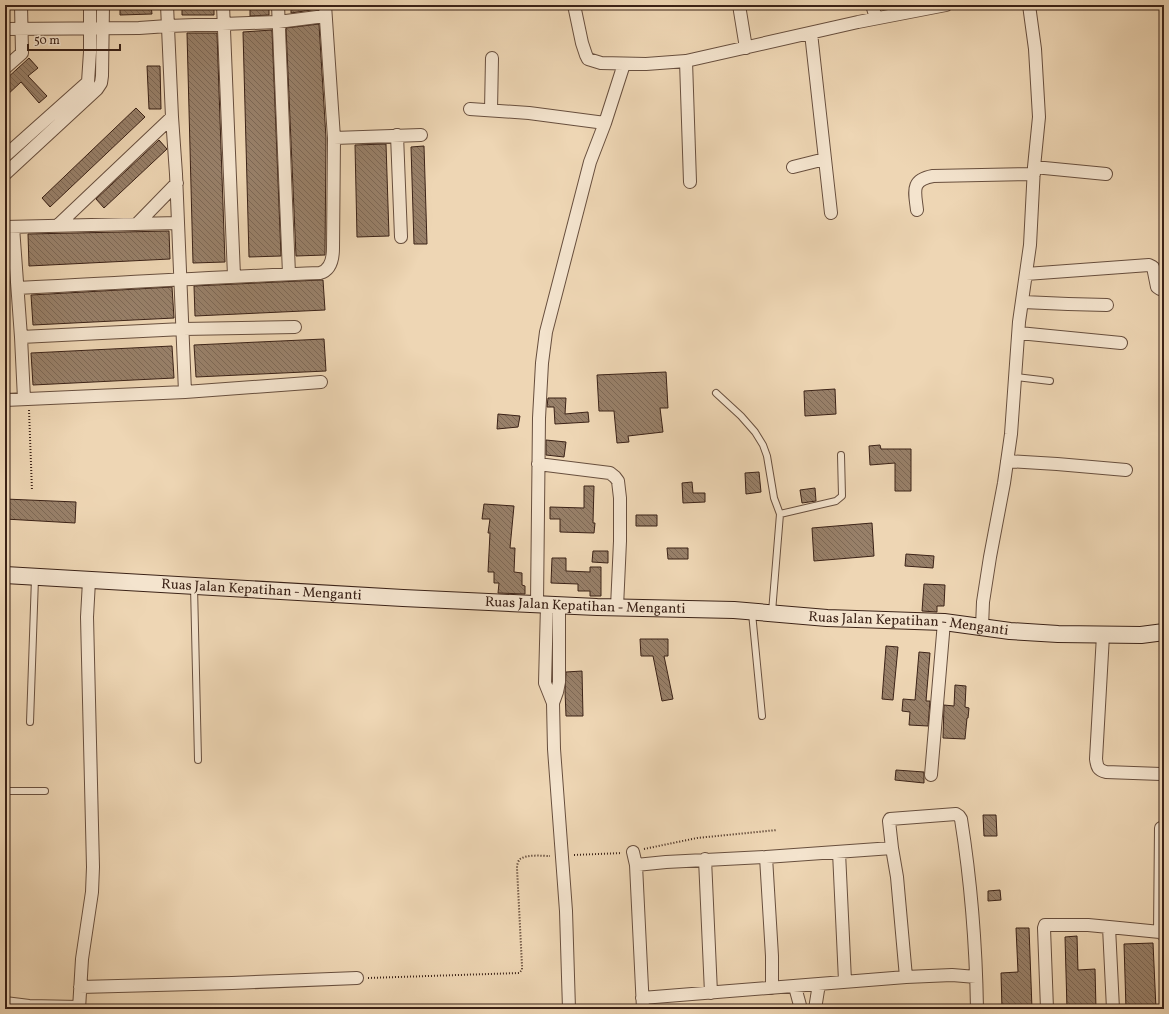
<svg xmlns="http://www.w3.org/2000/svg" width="1169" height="1014" font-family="Vollkorn,serif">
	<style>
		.building { fill: url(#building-back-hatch); stroke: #3b2217 }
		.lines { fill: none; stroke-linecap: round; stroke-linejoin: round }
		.lane-casing { stroke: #684f3e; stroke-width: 8 }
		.street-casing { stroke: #684f3e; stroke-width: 14 }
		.secondary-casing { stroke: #3b2217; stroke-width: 18 }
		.path { stroke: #3b2217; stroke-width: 2; stroke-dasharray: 1 2; stroke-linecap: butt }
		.lane { stroke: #f4e4ce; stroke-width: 6 }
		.street { stroke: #f4e4ce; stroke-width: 12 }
		.secondary { stroke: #f4e4ce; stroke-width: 16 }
		.labels { text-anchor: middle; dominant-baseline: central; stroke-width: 3; stroke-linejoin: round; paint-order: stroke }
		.street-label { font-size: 14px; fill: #3b2217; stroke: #f4e4ce }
	</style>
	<defs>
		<pattern id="building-back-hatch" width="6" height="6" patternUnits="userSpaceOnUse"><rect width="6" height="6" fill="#988069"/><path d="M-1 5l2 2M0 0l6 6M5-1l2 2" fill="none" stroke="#7d6855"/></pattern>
	</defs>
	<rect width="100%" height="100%" fill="#eed6b4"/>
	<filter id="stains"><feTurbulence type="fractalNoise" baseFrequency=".005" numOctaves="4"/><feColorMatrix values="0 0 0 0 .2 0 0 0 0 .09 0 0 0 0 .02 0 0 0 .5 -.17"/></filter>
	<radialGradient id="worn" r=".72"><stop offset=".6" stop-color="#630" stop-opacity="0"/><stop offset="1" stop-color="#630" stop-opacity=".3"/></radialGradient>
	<path class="building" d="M120,5h31l1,9 -32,1z
		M182,5h32v10h-32z
		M250,5h19v10l-19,1z
		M291,5h27v4l-27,4z
		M319,24l7,114 -1,117 -29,1 -10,-228z
		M272,30l9,226 -32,1 -6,-225z
		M187,33h30l8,229 -32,1z
		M29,58l9,10 -10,8 19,20 -8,7 -18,-21 -16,15v-17z
		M147,66h13l1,43h-12z
		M136,108l9,9 -95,90 -8,-9z
		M159,140l8,9 -63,59 -8,-9z
		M386,144l3,92 -32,1 -2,-92z
		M424,146l3,98h-13l-3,-97z
		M169,231l1,28 -141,7 -1,-32z
		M320,280h3l2,30 -130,6 -1,-30z
		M172,287l2,31 -141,7 -2,-30z
		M324,339l2,32 -130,6 -2,-32z
		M172,346l2,32 -141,7 -2,-32z
		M666,372l2,36h-8l3,24 -35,4 1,6 -12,1 -3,-32h-15l-2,-36z
		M835,389l1,25 -31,2 -1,-25z
		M548,398h18l-1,16 23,-2 1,10 -34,2 -1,-17h-7z
		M498,414l22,2 -2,11 -21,2z
		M546,440l20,2 -2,15 -18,-2z
		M880,445l1,4h30v42h-16v-28l-25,2 -1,-19z
		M759,472l2,20 -15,2 -1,-21z
		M692,482l1,11h12v9l-22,1 -1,-20z
		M584,486h10l-1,37h2l-1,10 -34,-1v-13h-10v-12l34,1z
		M815,488l1,13 -14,2 -2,-13z
		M5,499l71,3 -1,21 -70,-4z
		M484,504l30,2 -4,42h5l-1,24 8,1v12l3,1v8l-27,-1 1,-10h-5v-11h-6l2,-39h-2l2,-14h-8z
		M636,515h21v11h-21z
		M872,523l2,33 -60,5 -2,-33z
		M667,548h21v11h-20z
		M593,551h15v12l-16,-1z
		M906,554l28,2 -1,12 -28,-2z
		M552,558h14v13l24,1v-5h11v29h-11v-5h-12v-7l-27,-1z
		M924,584l21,1 -1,21h-7v6l-15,-1z
		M640,639h28v17h-4l9,43 -11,2 -9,-45h-12z
		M886,646l12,1 -5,53 -11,-1z
		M919,652l11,1 -4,48h4l-2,25 -19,-1 1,-13 -8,-1 1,-12 12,1z
		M582,671l1,45h-17l-1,-25 1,-19z
		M955,685l11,1 -1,21 4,1 -1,10h-1l-2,21 -22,-1 1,-33 10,1z
		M896,770l28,2v11l-29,-3z
		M983,815h13l1,21h-13z
		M1000,890l1,10 -13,1v-10z
		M1016,928h13l3,81h-30l-1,-36 17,-1z
		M1077,936l1,34 17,-1 1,40h-29l-2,-72z
		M1153,943l3,66h-30l-2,-65z"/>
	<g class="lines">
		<defs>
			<path id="lane" d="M1016,377l34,4
				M716,393l25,23 14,16 8,13 4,11 7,42 6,16 -8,98
				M780,514l56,-13 6,-5 -1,-41
				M194,586l4,174
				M752,613l10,103
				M30,722l5,-144
				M5,791h40"/>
			<path id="street" d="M167,5l5,112 4,57 9,218
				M223,5l11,271
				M278,5l11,269
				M574,5l8,38 4,12 2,4 13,4 45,1 40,-3 172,-39 88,-17
				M739,5l7,43
				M872,5l4,13
				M5,29l134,-1 29,-2 110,-4 47,-6
				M811,33l20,180
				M686,61l4,121
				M5,68l17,-15 -1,-48
				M470,109l59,4 76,10
				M491,110l1,-52
				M397,135l4,102
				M334,138l87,-3
				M5,156l83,-74 2,-30v-47
				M793,167l32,-8
				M1034,167l72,7
				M5,174l92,-85 4,-6 1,-7 1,-71
				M917,210c-2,-18 -7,-30 16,-34l101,-2
				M138,223l39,-40
				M57,226l115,-109
				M5,227l173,-4
				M13,227l8,110 3,62
				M1026,274l123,-9 4,2 4,20 3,2 4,-1
				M18,288c100,-5 201,-11 302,-15 11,-3 13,-14 13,-25l1,-110 -9,-133
				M1023,302l45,2 39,1
				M1019,333l102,10
				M21,337l162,-8 112,-2
				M5,400l180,-8 136,-10
				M1007,461l50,3 69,6
				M538,464l72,9 5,4 3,4 2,17v43l-3,66
				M537,603l2,-185 3,-55 4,-31 44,-170 15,-39 19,-59
				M547,605l-2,78 8,20
				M559,605v77l-2,10 -4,11 1,46 12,162 3,98
				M982,627l1,-25 7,-45 14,-74 7,-49 8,-112 11,-77 4,-78 5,-50 -4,-68 -6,-44
				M1103,635l-7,124c1,8 2,11 10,13l55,2
				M931,775l13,-153
				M892,848l5,29 9,100
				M633,852l3,13 7,144
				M839,852l6,129
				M766,857l6,99v32
				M705,859l6,134
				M636,865l30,-3 100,-5 126,-9 -3,-27 1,-2 66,-5 3,2 2,3c10,63 15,126 16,190
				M1160,932l1,-104
				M80,987l152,-4 125,-5
				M795,987l6,22
				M642,998l264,-21 46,-2 24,2
				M5,1003l24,3 50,1
				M79,1009l3,-50 10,-67 1,-25 -6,-250 2,-36
				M815,1009l4,-25
				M1047,1009l-3,-81 1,-3h43l21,2
				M1113,1009l-4,-82 51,5 4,3"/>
			<g id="secondary">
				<path id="s1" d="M5,575l398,23 194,9 137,3 93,8 117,4 66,9 48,3 83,1 23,-3"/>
			</g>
		</defs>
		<use href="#lane" class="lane-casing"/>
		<use href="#street" class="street-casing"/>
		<use href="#secondary" class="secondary-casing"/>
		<path class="path" d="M29,410l3,81
			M644,849l53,-11 80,-8
			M574,855l48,-2
			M368,978l151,-5 3,-3v-4l-5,-98c0,-3 1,-7 3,-9 8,-5 22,-3 30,-3"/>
		<use href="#lane" class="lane"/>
		<use href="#street" class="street"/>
		<use href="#secondary" class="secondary"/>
	</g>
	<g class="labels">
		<g class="street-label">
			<text stroke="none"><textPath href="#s1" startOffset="257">Ruas Jalan Kepatihan - Menganti</textPath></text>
			<text stroke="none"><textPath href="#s1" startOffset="581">Ruas Jalan Kepatihan - Menganti</textPath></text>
			<text stroke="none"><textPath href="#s1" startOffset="905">Ruas Jalan Kepatihan - Menganti</textPath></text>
		</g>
	</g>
	<rect width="1169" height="1014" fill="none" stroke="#eed6b4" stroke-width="20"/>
	<rect x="6" y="6" width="1157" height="1002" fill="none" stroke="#3b2217" stroke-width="2"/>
	<rect x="10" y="10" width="1149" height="994" fill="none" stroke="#3b2217"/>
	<path d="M28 44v6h92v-6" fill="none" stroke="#3b2217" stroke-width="2"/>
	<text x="34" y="44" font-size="12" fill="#3b2217" stroke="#f4e4ce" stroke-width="3" paint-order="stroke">50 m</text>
	<rect width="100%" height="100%" filter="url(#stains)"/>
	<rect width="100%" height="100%" fill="url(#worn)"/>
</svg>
